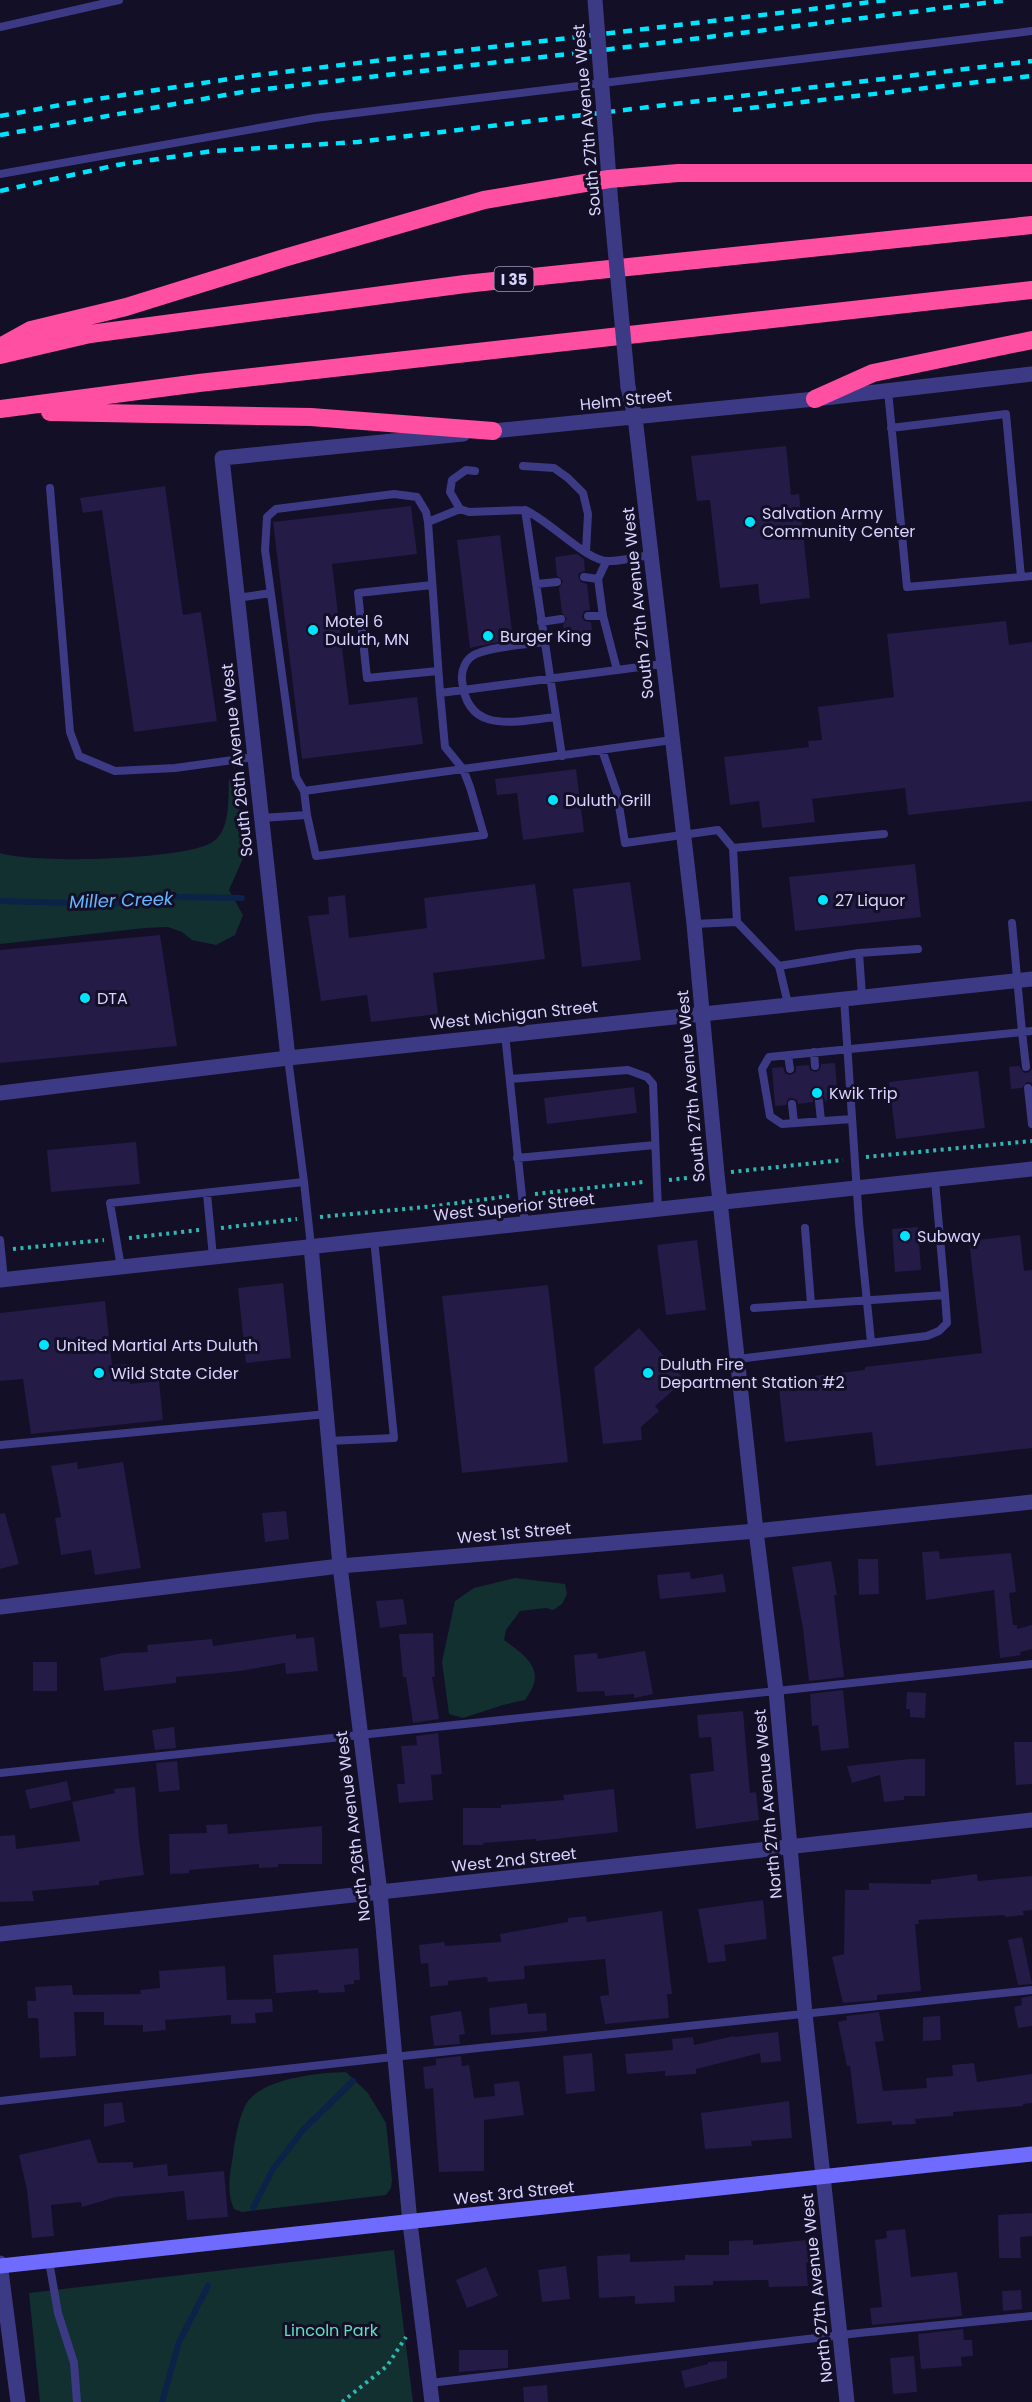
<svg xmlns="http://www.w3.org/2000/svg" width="1032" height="2402" font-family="Poppins,sans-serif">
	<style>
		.green { fill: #12302f }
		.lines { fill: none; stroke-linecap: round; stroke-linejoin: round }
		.stream { stroke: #0c2248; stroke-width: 6 }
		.building { fill: #241b47 }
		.path { stroke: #2fb8b0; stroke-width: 4; stroke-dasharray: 3 4.5; stroke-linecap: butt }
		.service { stroke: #3d3a85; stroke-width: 8 }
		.minor { stroke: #3d3a85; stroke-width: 15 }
		.tertiary { stroke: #3d3a85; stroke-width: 15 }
		.secondary { stroke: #6f6bff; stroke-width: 15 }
		.motorway { stroke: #ff4fa3; stroke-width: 18 }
		.rail { stroke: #00e5ff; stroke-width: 4.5; stroke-dasharray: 9 8; stroke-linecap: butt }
		.minor-bridge { stroke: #3d3a85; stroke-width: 15 }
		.tertiary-bridge { stroke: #3d3a85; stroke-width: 15 }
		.poi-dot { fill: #00e5ff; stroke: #130f26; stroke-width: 2 }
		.labels { text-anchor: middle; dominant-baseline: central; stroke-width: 6; stroke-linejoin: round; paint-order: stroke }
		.shield { fill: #130f26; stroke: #9e99be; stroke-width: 1.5 }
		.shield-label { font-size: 15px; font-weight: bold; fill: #d9d4ff }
		.street-label { font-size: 16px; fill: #d9d4ff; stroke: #130f26 }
		.poi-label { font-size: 16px; fill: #d9d4ff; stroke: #130f26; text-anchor: start }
		.park-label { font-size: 16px; fill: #5fe0c0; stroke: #130f26 }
		.water-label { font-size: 18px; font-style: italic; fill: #62b6ff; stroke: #130f26 }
	</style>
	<rect width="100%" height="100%" fill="#130f26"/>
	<path class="green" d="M233,777l4,3 7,76 -15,34 14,25 -8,20 -19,10 -24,-5 -10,-8 -14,-5 -23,1 -145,16v-91c34,11 180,7 211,-10 20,-11 17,-44 18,-64z
		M515,1578l50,6 2,10 -5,10 -9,6 -7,-2 -26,3 -14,19 -2,10c25,18 43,31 21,60l-22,5 -40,13 -14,-4 -7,-52 13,-61 19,-13z
		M346,2072l22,21 18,30 6,57 -1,8 -5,7 -144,17 -8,-3c-8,-17 -4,-36 -1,-54 2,-16 5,-34 12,-49 14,-28 73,-33 101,-34z
		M394,2250l19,152h-373l-11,-109z"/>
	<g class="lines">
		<path class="stream" d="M0,901l111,3 62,-7 69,1
			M253,2208l20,-39 30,-39 50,-49
			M162,2402l17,-60 29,-56"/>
	</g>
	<path class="building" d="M786,446l5,49 8,-1 11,104 -50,6 -2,-20 -38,4 -10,-88 -13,1 -6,-45z
		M165,486l18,129 18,-3 16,109 -83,11 -32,-222 -19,3 -3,-15z
		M411,506l6,48 -85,10 17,141 68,-8 6,47 -121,15 -29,-237z
		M500,535l13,104 -43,9 -13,-108z
		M577,554l7,5 1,12 -6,2 -1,4 3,5 6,2 3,26 -6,1 -2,6 2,4 7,1 2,16 -28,3 -2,-16 4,-6 -5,-6 -3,-25 4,-7 -6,-5 -2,-19z
		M1006,621l3,24 23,-3v159l-124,14 -3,-27 -93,11 3,23 -53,6 -3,-27 -29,4 -6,-48 85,-10 -1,-6 14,-1 -4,-33 76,-10 -7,-63z
		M576,769l8,63 -61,8 -6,-47 -20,2 -2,-16z
		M915,864l6,53 -126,14 -6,-54z
		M630,882l11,78 -59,7 -9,-78z
		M535,884l10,75 -112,14 5,41 -67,8 -4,-27 -46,6 -13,-85 21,-2 -1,-17 17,-2 4,43 78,-10 -3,-30z
		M160,935l17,111 -177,17v-113z
		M835,1063l3,37 -13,1 -1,-4 -5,-2 -6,3v4l-15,2 -1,-4 -5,-2 -4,1 -2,6 -11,1 -3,-38 11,-1 2,6 5,2 6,-3v-6l13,-1 1,5 6,2 4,-3 1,-5z
		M1019,1066l5,7 5,-1 3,-3v14l-5,-1 -5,6 -11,1 -2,-22z
		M978,1071l7,57 -89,11 -7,-57z
		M634,1087l3,26 -90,11 -3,-26z
		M136,1142l4,42 -89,8 -4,-42z
		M918,1227l3,43 -26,2 -3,-43z
		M1020,1235l4,36 8,-1v178l-156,18 -4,-34 -87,10 -7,-62 87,-10v-3l117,-14 -13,-112z
		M697,1240l9,70 -40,5 -9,-70z
		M283,1283l8,75 -45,5 -8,-75z
		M548,1285l20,177 -106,11 -20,-177z
		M105,1301l7,64 16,-1 2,20 29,-3 4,39 -132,14 -8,-55 -23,2v-68z
		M639,1328l46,52 -30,26 4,5 -18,16 1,13 -39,4 -9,-76z
		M77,1462l1,7 45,-7 18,106 -46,7 -4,-25 -30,5 -6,-37 6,-1 -10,-51z
		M286,1511l3,28 -24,3 -3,-29z
		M5,1513l14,51 -19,5v-55z
		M939,1551l1,8 71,-6 5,39 -7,1 4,32h4v4l15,-4v24l-12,3 1,3 -21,3 -6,-68 -68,10 -4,-48z
		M858,1559h20l1,35 -20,1z
		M831,1561l6,34h-3l10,82 -35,4 -6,-52 -11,-62z
		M690,1572l1,7 32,-5 3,18 -66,7 -3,-24z
		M403,1599l4,25 -27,4 -4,-27z
		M433,1633l2,44h-3l7,42 -26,4 -7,-46h-3l-4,-43z
		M296,1634v5l18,-2 4,34 -32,3 -1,-11 -45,8 -64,6v6l-72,8 -4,-33 22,-5 26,-1 -1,-7 65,-6 1,7z
		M645,1651l8,43 -19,4v-4l-29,2 -1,-5 -27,1 -3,-37 23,-2 1,6z
		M33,1662h24v29h-24z
		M843,1690l6,58 -28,3 -3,-26 -6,1 -2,-32z
		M907,1692l19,1 -1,25 -15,-1v-8h-4z
		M743,1711l7,82 6,-1 3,28 -63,9 -6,-55 24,-3 -3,-34 -12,1 -2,-23z
		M174,1727l2,21 -21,2 -3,-20z
		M438,1733l4,41 -11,1 2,25 -34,3 -2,-19h8l-4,-38 16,-1 -1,-9z
		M1014,1742h18v42l-16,1z
		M909,1759h16v37h-21v4l-20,2 -4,-27 -28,8 -5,-17z
		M177,1761l3,29 -21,2 -3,-29z
		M67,1781l4,19 -41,9 -5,-19z
		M135,1787l4,52 5,36 -45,6v4l-67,6 2,10 -34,1v-66l15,-1 1,14 64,-8 -8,-39 43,-9 -1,-4z
		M614,1789l4,43 -82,9v-2l-53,4v2h-20v-37h38v-3l63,-5 -1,-5z
		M227,1824l1,10 94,-8v38h-44v3l-19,1v-4l-70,6v3l-19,1 -1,-40 38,-1 -1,-8z
		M977,1874l1,7 54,-5v34l-9,1 1,4 -19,2v-2l-87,5 1,4h-4l6,67 -44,4v5l-34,3 -11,-46 12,-3 1,-64h24v-7l62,1v-4z
		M763,1900l4,39 -43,6 2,16 -18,2 -10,-54z
		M662,1911l10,83h-5l2,24 -64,6 -5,-28 9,-1 -4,-36 -81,7 1,13 -37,3 -1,-5 -39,4v4l-18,2 -2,-24 -7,1 -2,-19 25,-3 1,4 56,-4 -1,-8 68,-12v-4l18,-2 1,6z
		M1022,1937l10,47 -14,1 -10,-45z
		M358,1948l2,32h-6v4l-10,1 1,7 -26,1 -1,-3 -42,3 -3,-38z
		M225,1966l2,34 45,-1 1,13 -18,1 1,10 -25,1v-9l-66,5 1,10 -23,2v-7h-39v-13h-30l2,44 -36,2 -2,-40h-10l-1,-17h9l-1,-14 37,-2 1,10 68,-1 -1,-4 20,-2 -1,-17z
		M1032,1996v30l-14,2 -4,-21 8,-2 -1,-7z
		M527,2003l1,11 18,-1 1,18 -56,4 -2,-27z
		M461,2011l4,23 -6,1 1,9 -26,2 -4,-30z
		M879,2012l5,29 -9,1 8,49 44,-3 -1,-10 27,-2 -1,-11 22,-2 3,19 55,-8v29l-9,1v2l-70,6v4l-38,3 1,5 -24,1v-4l-35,3 -7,-58h-3l-9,-44 9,-2 -1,-4z
		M940,2016l1,24 -18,1v-24z
		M778,2032l3,29 -20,2 -1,-10 -64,16v5l-31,2v-5l-38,3 -2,-20 48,-4 -1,-11 21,-2 1,8 40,-9v1z
		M592,2053l3,38 -29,3 -3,-38z
		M461,2056l1,10 7,-1 5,33 21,-2 -1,-12 25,-3 5,34 -40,5v51l-45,1 -6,-84 -8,1 -2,-22 13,-2v-6z
		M789,2101l3,37 -41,3 1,5 -47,3 -4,-36z
		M122,2102l3,20 -21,5v-23z
		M90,2139l8,24 35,-1v6l34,-4 1,12 56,-5 4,46 -41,3 -3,-29 -68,6 -34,10 -1,-5 -30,3 3,31 -22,2 -5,-48 -8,-35z
		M1032,2213v23l-12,1 1,21h-22l-1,-43z
		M905,2229l6,48 46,-5 5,44 -90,9 -2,-17 12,-1 -7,-67 12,-2 -1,-7z
		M753,2240v5l55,-5 2,22 -4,1 2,23 -39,1 -1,-7 -55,1v4l-39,1 1,16 -40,2v-8l-36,2 -2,-42 33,-2v8l55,-2v-5h44v-14z
		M566,2266l4,33 -28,3 -4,-32z
		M486,2267l12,29 -31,12 -11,-28z
		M1021,2290l1,19 -19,2 -1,-20z
		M963,2329l1,11h8l1,16 -12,1 1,9 -41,3 -3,-35z
		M459,2350h49v18l-49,4z
		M914,2356l3,36 -24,2 -3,-36z
		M727,2361v17l-42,10 -4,-17 27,-7v-2z
		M547,2385l1,17h-24l-1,-15z"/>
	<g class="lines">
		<path class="path" d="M866,1157l166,-16
			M731,1172l112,-12
			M669,1180l34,-4
			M535,1194l108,-12
			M320,1217l116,-11 73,-10
			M221,1228l76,-9
			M129,1238l70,-8
			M13,1249l91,-9
			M342,2402l45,-36 19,-29"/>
		<path class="service" d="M0,27l119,-27
			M0,174l315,-56 717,-87
			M888,391l19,196 125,-11
			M891,428l115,-14 15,163
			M523,466l31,2 14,10 15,15 5,21 -2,38
			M475,471l-9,-1 -14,10 -2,12 10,17 9,3 56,-2 37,246
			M50,488l20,244 9,24 36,15 60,-3 80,-11
			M525,510c24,10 62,52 84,51 13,0 28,-4 42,-6
			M428,522l32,-13
			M584,577l14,2 5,37
			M598,579l8,-17
			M536,584l21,-2
			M432,585l-74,8 9,85 71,-7
			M237,598l34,-5
			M588,616h15l14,54
			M541,622l20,-3
			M544,642c-19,3 -51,4 -68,12 -10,4 -15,16 -14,26 5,56 54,41 94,37
			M602,750l15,43 8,50 93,-13 15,18
			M304,791l-8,-14 -31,-227 2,-33 9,-8 118,-15 23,3 9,15 2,10 12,171
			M307,815l9,41 168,-21 -14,-48 -7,-18 -18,-22 -5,-54 223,-29
			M261,818l46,-3 -3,-24 368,-51
			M737,922l-4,-74 151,-14
			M694,924l43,-2 42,44 9,38
			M779,966l80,-13
			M862,996l-3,-43 59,-4
			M844,998l15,224 12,120
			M505,1034l20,191
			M814,1052l1,14
			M788,1055l2,14
			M288,1058l16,124
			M1026,1067l-4,-35 10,-1
			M510,1079l118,-9 19,7 6,7 5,127
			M1028,1088l4,36
			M819,1101l2,20
			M792,1104l2,19
			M852,1119l-70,5 -12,-8 -8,-47 7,-12 253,-25 -10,-109
			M517,1158l138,-13
			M207,1194l6,63
			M805,1228l6,76
			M0,1240l4,40
			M121,1267l-11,-64 194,-21 7,64
			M754,1308l191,-13 -10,-114
			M738,1359l189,-23 12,-5 8,-8 -2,-28
			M329,1441l65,-3 -20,-199
			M0,1445l327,-31
			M0,1773l1032,-109
			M0,2101l393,-44 639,-67
			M49,2261l9,52 16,50 3,39
			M430,2383l429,-50 173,-17"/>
		<path class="minor" d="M606,139l3,40
			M824,398l208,-24
			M288,1058l-66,-600 241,-24
			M311,1246l29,320 40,327 30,330 22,179
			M756,1531l276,-29
			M0,1934l1032,-114
			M823,2176l24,226
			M0,2263l18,139"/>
		<path class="tertiary" d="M609,179l2,26
			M628,387l7,30 59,507 23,250 39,357 20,160 29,323 18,162
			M493,431l322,-32
			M0,1093l288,-35 744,-79
			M0,1280l1032,-111
			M0,1607l340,-41 416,-35"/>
		<path class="secondary" d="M0,2266l1032,-112"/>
		<path class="motorway" d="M0,347l31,-17 95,-23 158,-49 200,-58 125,-21 69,-6h354
			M0,355l90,-21 375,-50 567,-59
			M815,399l58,-26 159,-33
			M0,409l199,-26 833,-93
			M50,412l261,5 182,14"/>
		<path class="rail" d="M733,110l299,-34
			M0,116l77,-14 172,-26 639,-76
			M0,135l248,-44 347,-40 414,-51
			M0,191l117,-26 96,-14 145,-9 674,-81"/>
		<path class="minor-bridge" d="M595,0l11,139"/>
		<path class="tertiary-bridge" d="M611,205l17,182"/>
	</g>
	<g class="poi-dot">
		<circle cx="750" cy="522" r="6"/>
		<circle cx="313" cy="630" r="6"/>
		<circle cx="488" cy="636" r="6"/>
		<circle cx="553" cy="800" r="6"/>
		<circle cx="823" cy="900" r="6"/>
		<circle cx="85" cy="998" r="6"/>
		<circle cx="817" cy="1093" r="6"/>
		<circle cx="905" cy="1236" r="6"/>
		<circle cx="44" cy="1345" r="6"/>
		<circle cx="99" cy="1373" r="6"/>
		<circle cx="648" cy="1373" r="6"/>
	</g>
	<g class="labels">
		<rect class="shield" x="494.5" y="267" width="39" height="24" rx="4.5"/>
		<g class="shield-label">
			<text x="514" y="279">I 35</text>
		</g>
		<g class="street-label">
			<text transform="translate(587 120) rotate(-95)">South 27th Avenue West</text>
			<text transform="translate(626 400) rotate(-6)">Helm Street</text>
			<text transform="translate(638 603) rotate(-96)">South 27th Avenue West</text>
			<text transform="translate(237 760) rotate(-96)">South 26th Avenue West</text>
			<text transform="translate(514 1015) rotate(-6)">West Michigan Street</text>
			<text transform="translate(691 1086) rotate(-95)">South 27th Avenue West</text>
			<text transform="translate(514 1207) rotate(-6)">West Superior Street</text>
			<text transform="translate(514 1533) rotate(-5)">West 1st Street</text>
			<text transform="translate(768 1804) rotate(-95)">North 27th Avenue West</text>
			<text transform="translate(353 1826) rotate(-97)">North 26th Avenue West</text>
			<text transform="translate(514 1860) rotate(-6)">West 2nd Street</text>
			<text transform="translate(514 2193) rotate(-6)">West 3rd Street</text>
			<text transform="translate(817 2288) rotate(-96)">North 27th Avenue West</text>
		</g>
		<g class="poi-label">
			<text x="762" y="513">Salvation Army<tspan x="762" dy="18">Community Center</tspan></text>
			<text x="325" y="621">Motel 6<tspan x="325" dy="18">Duluth, MN</tspan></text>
			<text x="500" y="636">Burger King</text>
			<text x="565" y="800">Duluth Grill</text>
			<text x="835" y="900">27 Liquor</text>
			<text x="97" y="998">DTA</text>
			<text x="829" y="1093">Kwik Trip</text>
			<text x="917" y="1236">Subway</text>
			<text x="56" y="1345">United Martial Arts Duluth</text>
			<text x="660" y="1364">Duluth Fire<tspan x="660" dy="18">Department Station #2</tspan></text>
			<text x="111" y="1373">Wild State Cider</text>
		</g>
		<g class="park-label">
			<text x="331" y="2330">Lincoln Park</text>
		</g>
		<g class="water-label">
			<text transform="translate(121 900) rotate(-2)">Miller Creek</text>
		</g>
	</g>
</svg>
